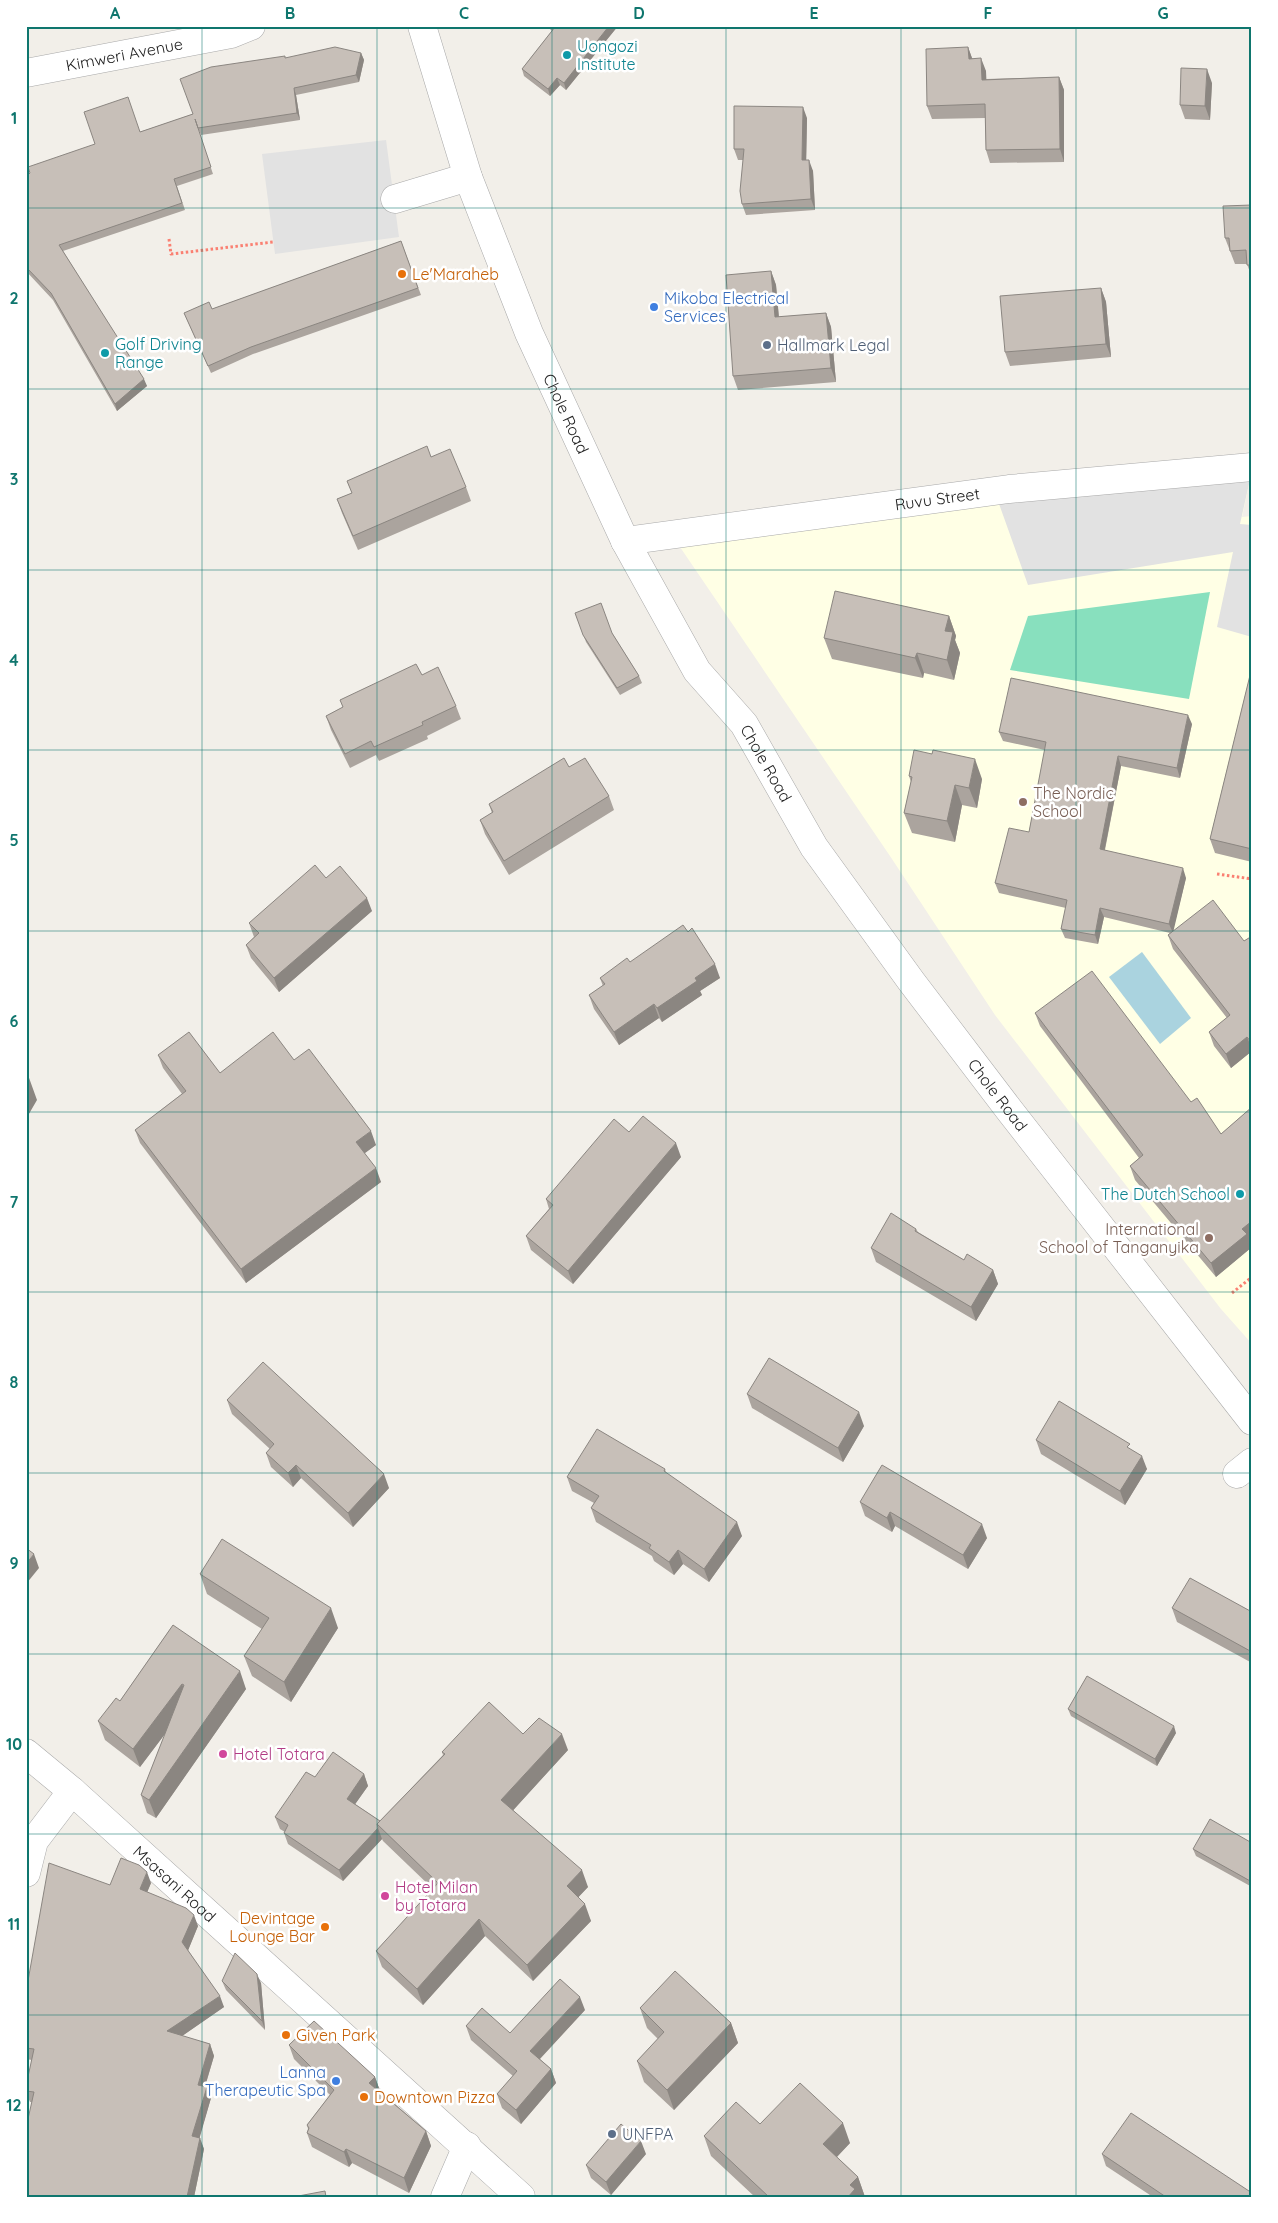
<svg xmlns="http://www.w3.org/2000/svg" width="1278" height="2223" font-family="Quicksand,sans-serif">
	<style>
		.education { fill: #ffffe5 }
		.pitch { fill: #88e0be }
		.parking { fill: #e2e2e2 }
		.water { fill: #aad3df }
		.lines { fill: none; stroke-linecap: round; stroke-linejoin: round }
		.minor-casing { stroke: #a9a9a9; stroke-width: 29 }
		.path { stroke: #fa8072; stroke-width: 3; stroke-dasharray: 2.5 2.5; stroke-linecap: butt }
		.minor { stroke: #fff; stroke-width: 28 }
		.wall { fill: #aba49e }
		.shaded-wall { fill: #8b8681 }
		.building { fill: #c7bfb8; stroke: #8b8681 }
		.grid { fill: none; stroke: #0f766e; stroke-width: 1; stroke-opacity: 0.55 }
		.culture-dot { fill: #0f9aa8; stroke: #fff; stroke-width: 2 }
		.food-dot { fill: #e8710a; stroke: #fff; stroke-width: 2 }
		.shop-dot { fill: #3f7fe0; stroke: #fff; stroke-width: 2 }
		.service-dot { fill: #5c6f8a; stroke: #fff; stroke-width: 2 }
		.education-dot { fill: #8d6e63; stroke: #fff; stroke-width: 2 }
		.hotel-dot { fill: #d1479c; stroke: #fff; stroke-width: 2 }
		.labels { text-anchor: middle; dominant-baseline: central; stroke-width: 5; stroke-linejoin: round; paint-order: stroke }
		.culture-label { font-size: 16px; fill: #0d838f; stroke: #fff; text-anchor: start }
		.street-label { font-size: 16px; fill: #222; stroke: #fff }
		.food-label { font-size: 16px; fill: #c56008; stroke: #fff; text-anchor: start }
		.shop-label { font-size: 16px; fill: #366cbe; stroke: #fff; text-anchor: start }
		.service-label { font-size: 16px; fill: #4e5e75; stroke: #fff; text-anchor: start }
		.education-label { font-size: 16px; fill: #785e54; stroke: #fff; text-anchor: start }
		.hotel-label { font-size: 16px; fill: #b23c85; stroke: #fff; text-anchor: start }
		.neatline { fill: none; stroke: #0f766e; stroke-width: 2 }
		.grid-label { font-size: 16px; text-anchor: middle; font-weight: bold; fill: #0f766e }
	</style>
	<rect width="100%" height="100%" fill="#f2efe9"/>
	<path class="education" d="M1251,475l-9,42 10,-1v828l-31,-35 -226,-294 -105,-159 -210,-309 279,-42z"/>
	<path class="pitch" d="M1210,592l-21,107 -179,-29 18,-54z"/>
	<path class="parking" d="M386,140l13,97 -124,17 -13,-100z
		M1251,475l-11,49 12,1v112l-35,-10 16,-75 -205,33 -30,-84z"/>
	<path class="water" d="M1142,952l49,66 -31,26 -51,-67z"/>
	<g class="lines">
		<defs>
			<g id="minor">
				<path id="s1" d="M422,26l46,151 61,156 96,208 72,130 47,53 70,123 97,134 99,130 242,310"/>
				<path id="s2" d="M26,73l205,-39 20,-8"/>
				<path d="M395,199l73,-22"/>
				<path id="s3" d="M625,541l384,-52 243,-22"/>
				<path d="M1237,1474l15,-12"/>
				<path id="s4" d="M26,1753l46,38 449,406"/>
				<path d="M26,1873l8,-32 38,-50"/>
				<path d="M445,2197l22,-51"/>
			</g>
		</defs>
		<use href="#minor" class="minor-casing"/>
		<path class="path" d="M169,239l2,15 102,-12
			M1217,874l35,5
			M1232,1293l20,-16"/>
		<use href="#minor" class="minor"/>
	</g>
	<path class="wall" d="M548,26h70l-52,64 -6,-5 -10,11 -26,-20 -2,-7 30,-38 -3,-3z
		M968,47l4,11 14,13v8l73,-2 5,13v72l-74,1 -4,-13 -1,-32 -53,1 -5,-13z
		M361,53l3,7 -5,22 -63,13 4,25 -99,15 -4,-9 16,48 -36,12 8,24 -122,41 84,135 -30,25 -64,-111 -27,-29v-94l114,-45 53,-18 92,-58v2z
		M1212,83l-2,37 -25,-1 -5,-14z
		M807,118l-1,42 7,11 2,39 -69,5 -4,-11 1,-44h-5l-4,-11z
		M1252,205v73l-5,-14h-12l-10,-26z
		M401,241l20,54 -168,59 -42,19 -27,-60 28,-4z
		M771,271l5,14 3,32 47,-4 5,14 5,55 -98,8 -5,-14z
		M1101,288l5,14 5,55 -101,9 -5,-14z
		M431,457l35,30 5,14 -113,49 -16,-37 -5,-14 15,-6 -5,-12z
		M575,613l37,20 27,43 3,7 -22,12 -34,-53z
		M949,616l7,20 -1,4 5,13 -6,27 -30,-7 -1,5 -91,-19 -8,-21z
		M1252,667v195l-37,-9 -5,-14z
		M422,675l34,31 5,13 -34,17 1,3 -49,22 -3,-6 -26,13 -19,-38 -5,-14 17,-9 -3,-7z
		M1192,724l-12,54 -59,-12 -16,84 81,28 -13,52 71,11 8,-5v115l-21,17 -17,-22 -5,-14 18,-14 -54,-69 -5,-14 2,-2 -66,-16 -6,27 -33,-6 -4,-9 5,-21 -67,-15 -4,-10 34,-51 16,-82 -42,-9 -4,-9z
		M569,767l40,29 5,14 -105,65 -24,-41 -5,-14 12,-7 -3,-9z
		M909,776l73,3 -5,29 -15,-3 -7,37 -43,-9 -8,-20 7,-31z
		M326,878l46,33 -93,81 -28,-34 -5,-13 8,-8 -5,-14z
		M688,932l32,46 -20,13 2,4 -40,27 -3,-4 -40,27 -25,-36 -5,-14 14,-9 -3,-8z
		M1035,1013l156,89 30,32 31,-27v132l-3,2 3,6 -36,30 -81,-97 -5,-14 9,-8 -99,-132z
		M158,1055l62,18 74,-13 82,85 -12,8 17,29 -135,101 -106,-140 -5,-13 47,-36 -19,-26z
		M629,1132l52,25 -108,127 -42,-34 -5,-14 23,-27 -3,-10z
		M916,1229l2,3 46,28 29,10 5,14 -22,37 -100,-59 -5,-14z
		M747,1394l117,32 -21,36 -91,-54z
		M227,1400l162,88 -36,39 -52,-49 -8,9 -22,-20 -5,-14 4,-4 -38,-35z
		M1036,1440l96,10 15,19 -22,36 -84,-51z
		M665,1469l1,4 76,63 -33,46 -26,-18 -9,11 -20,-14 -2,-5 -56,-34 -5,-14 3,-5 -22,-12 -5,-14z
		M860,1502l127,36 -19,31 -73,-43 -3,6 -27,-16z
		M200,1574l138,54 -47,74 -39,-26 -8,-20 18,-27 -55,-35z
		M1172,1608l80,4v51l-75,-41z
		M173,1625l73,64 -90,129 -9,-5 -6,-18 24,-61 -25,33 -35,-27 -7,-19 22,-20z
		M1068,1709l108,24 -19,33 -86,-50z
		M523,1734l45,16 -55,60 75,77 -10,10 13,24 -58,60 -48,-45 -62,69 -41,-38 -6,-16 57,-62 -50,-48 -1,-2 -39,42 -55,-37 -4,-11 1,-1 -5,-3 -5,-12 40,-40 49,-3 4,12 -13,18 25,17 63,-66 -1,-3z
		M1252,1843v44l-56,-31 -3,-7z
		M151,1883l-4,9 51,34 -10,24 36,57 -42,29 28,8 4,12 -9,31h2l4,11 -12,40 5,11 -10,48h-168l6,-95h-2l-4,-9v-7l6,-26 -6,-1v-67l84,-107z
		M222,1981l39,2 4,47 -39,-40z
		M640,2008l91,15 7,20 -64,67 -30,-28 -7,-21 21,-22 -11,-11z
		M585,2010l-45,49 11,10 5,14 -35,41 -19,-16 -5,-14 16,-18 -42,-36 -5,-14 44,7z
		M289,2045l86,32 5,14 46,40 5,15 -22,47 -57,-30 -3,4 -37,-20 -5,-14 1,-4 -1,-4 23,-30 -36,-36z
		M760,2124l90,19 -13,14 21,20 7,20h-110l-44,-41 -7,-20z
		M646,2154l-35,41 -20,-17 -5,-13z
		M1102,2154l150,43h-99l-47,-31z"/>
	<path class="shaded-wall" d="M609,26h9l-52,64 -2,-7z
		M968,47l5,14 -4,-2z
		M361,53l3,7 -5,22 -3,-7z
		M981,58l5,13 1,22 -5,-13z
		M1207,69l5,14 -2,37 -5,-14z
		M1059,77l5,13v72l-4,-13z
		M557,78l3,7 -10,11 -2,-7z
		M294,88l2,7 4,25 -3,-7z
		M803,107l4,11 -1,53 -4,-11z
		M809,160l4,11 2,39 -4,-11z
		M771,271l5,14 4,46 -5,-14z
		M1101,288l5,14 5,55 -5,-13z
		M826,313l5,14 5,55 -5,-14z
		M144,379l3,7 -30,25 -2,-7z
		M949,616l7,20 -1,4 5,13 -6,27 -7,-20 -2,-29z
		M917,653l7,20 -1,5 -8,-20z
		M1188,715l4,9 -12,54 -3,-10z
		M1118,756l3,10 -18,92 -3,-9z
		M975,759l7,20 -5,29 -8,-20z
		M955,785l7,20 -7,37 -8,-21z
		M1183,868l3,10 -13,55 -4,-9z
		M367,898l5,13 -93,81 -5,-14z
		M1100,908l4,9 -6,27 -3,-9z
		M715,964l5,14 -20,13 2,4 -40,27 -5,-14 38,-30z
		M654,1004l5,14 -40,27 -5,-13z
		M1247,1037l5,12v2l-21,17 -5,-14z
		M28,1075l9,25 -11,19v-42z
		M371,1131l5,14 -15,11 -5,-14z
		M676,1143l5,14 -108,127 -5,-13z
		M376,1168l5,14 -135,101 -5,-14z
		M1252,1221v18l-3,2 3,6 -36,30 -5,-14 31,-34z
		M993,1270l5,14 -22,37 -5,-14z
		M859,1412l5,14 -21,36 -5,-14z
		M1142,1456l5,13 -22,36 -5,-14z
		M296,1465l5,13 -8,9 -5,-14z
		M384,1474l5,14 -36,39 -5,-14z
		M890,1512l5,14 -3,6 -5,-14z
		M737,1522l5,14 -33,46 -5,-13z
		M982,1524l5,14 -19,31 -5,-14z
		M678,1550l5,14 -9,11 -5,-13z
		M34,1554l5,14 -13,16v-20z
		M331,1608l7,20 -47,74 -7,-20z
		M240,1671l6,18 -90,129 -7,-18z
		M182,1684l7,18 -49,65 -7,-18z
		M1174,1726l2,7 -19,33 -2,-7z
		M562,1734l6,16 -61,67 -6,-17z
		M364,1774l4,12 -17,24 -4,-11z
		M378,1828l4,11 -39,42 -4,-11z
		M582,1870l6,17 -15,16 -6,-17z
		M147,1872l4,11 -7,17 -4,-11z
		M585,1904l6,17 -58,60 -6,-16z
		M194,1915l4,11 -11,27 -5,-11z
		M479,1919l6,17 -62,69 -6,-16z
		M257,1974l4,9 4,47 -3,-9z
		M220,1996l4,11 -52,36 -5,-12z
		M580,1997l5,13 -50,54 -5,-13z
		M731,2023l7,20 -64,67 -7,-20z
		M210,2044l4,12 -12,40 -4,-11z
		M551,2069l5,14 -35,41 -5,-14z
		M375,2077l5,14 -5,6 -6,-14z
		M207,2087l4,11 -14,49 -5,-11z
		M843,2123l7,20 -20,21 -7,-20z
		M426,2131l5,15 -22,47 -5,-15z
		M200,2138l4,11 -10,48h-7z
		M641,2141l5,13 -35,41 -5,-13z
		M346,2149l6,14 -3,4 -5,-15z
		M858,2177l7,20h-17l2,-12z"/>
	<path class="building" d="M553,26h56l-45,57 -7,-5 -9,11 -26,-20 33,-42z
		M335,47l26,6 -5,22 -62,13 3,25 -99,15 -3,-9 16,48 -37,12 8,24 -123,42 85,134 -29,25 -64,-111 -25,-26v-90l4,-4 -2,-6 67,-23 -11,-32 44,-15 12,35 53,-18 -13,-35 31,-12 74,-11v2z
		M968,47l1,12 12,-1 1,22 77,-3 1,72 -74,1 -1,-46 -58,2 -1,-57z
		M1181,68l26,1 -2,37 -25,-1z
		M734,106l69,1 -1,53h7l2,39 -69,5 -2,-13 4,-42h-10z
		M1252,205v60h-5l-1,-15 -16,1 -1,-13h-4l-2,-32z
		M401,241l17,47 -167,59 -43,19 -24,-53 25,-11 3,7z
		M771,271l4,46 51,-4 5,55 -98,8 -7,-101z
		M1101,288l5,56 -101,8 -5,-56z
		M427,446l4,11 19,-8 16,38 -113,49 -16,-37 15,-6 -5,-12z
		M835,591l114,25 -4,15 8,1 -6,28 -30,-7 -2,5 -91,-20z
		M601,603l11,30 27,43 -22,12 -34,-53 -8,-22z
		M416,664l6,11 16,-8 18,39 -34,16 1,3 -49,22 -3,-6 -26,13 -19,-38 17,-9 -3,-7z
		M1252,667v182l-42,-10z
		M1011,678l177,37 -11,53 -59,-12 -18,93 83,19 -14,56 -69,-16 -5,27 -34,-6 6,-29 -72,-17 14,-55 20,4 17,-90 -47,-10z
		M914,750l18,4 1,-4 42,9 -6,29 -14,-3 -8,36 -43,-8 8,-36 -3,-1z
		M564,758l5,9 16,-9 24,38 -105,65 -24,-41 13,-8 -4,-8z
		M315,865l11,13 14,-12 27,32 -93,80 -28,-33 13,-12 -10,-10z
		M1213,900l31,41 8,-5v107l-5,-6 -21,17 -17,-22 21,-17 -62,-80z
		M683,925l5,7 4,-4 23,36 -20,14 2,3 -40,27 -3,-4 -40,28 -25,-37 16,-11 -5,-6 27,-20 3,4z
		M1092,971l99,131 6,-4 24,36 31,-27v114l-10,8 5,5 -36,29 -81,-97 13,-11 -108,-142z
		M189,1032l31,41 53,-41 21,28 15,-11 62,82 -15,11 20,26 -135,101 -106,-139 51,-39 -28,-36z
		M643,1116l33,27 -108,128 -42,-35 27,-31 -7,-6 68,-80 15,13z
		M891,1213l25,16 -1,2 49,29 3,-6 26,16 -22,37 -100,-59z
		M769,1358l90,54 -21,36 -91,-54z
		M263,1362l121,112 -36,39 -52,-48 -8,8 -22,-20 8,-9 -47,-44z
		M1059,1401l71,43 -3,3 15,9 -22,35 -84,-51z
		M597,1429l68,40 -1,2 73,51 -33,47 -26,-19 -9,12 -20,-14 2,-3 -60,-37 8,-12 -32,-19z
		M882,1465l100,59 -19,31 -73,-43 -3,6 -27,-16z
		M222,1539l109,69 -47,74 -40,-26 25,-38 -69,-44z
		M26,1548l8,6 -8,10z
		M1190,1578l62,34v40l-80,-44z
		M173,1625l67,46 -91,129 -8,-5 43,-110 -2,-1 -49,65 -35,-28 18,-23 4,3z
		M1087,1676l87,50 -19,33 -87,-50z
		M489,1702l34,32 16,-16 23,16 -61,66 81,70 -15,16 18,18 -58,61 -48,-46 -62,70 -41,-38 62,-68 -61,-59 68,-70 -3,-2z
		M333,1752l31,22 -17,25 33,22 -3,3 1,4 -39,42 -55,-37 4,-8 -13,-8 31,-45 9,5z
		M1210,1819l42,24v39l-59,-33z
		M121,1858l18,7 8,7 -7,17 46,19 8,7 -12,27 38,54 -53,35 43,13 -12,41 9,2 -15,49 8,2 -13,59h-161v-69l8,-36 -8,-1v-5l8,-37 -8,-1v-56l23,-129 61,22z
		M235,1953l22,21 5,47 -40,-40z
		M675,1971l56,52 -64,67 -30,-29 27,-29 -24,-24z
		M560,1979l20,18 -50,54 21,18 -35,41 -19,-16 20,-23 -51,-45 16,-18 28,25z
		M314,2021l61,56 -6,6 57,48 -22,47 -58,-29 -2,3 -37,-19 2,-5 -2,-3 27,-35 -45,-45z
		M800,2083l43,40 -20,21 35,33 -8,8 5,4 -7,8h-79l-65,-61 32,-34 24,22z
		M1131,2113l121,80v4h-86l-64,-43z
		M621,2124l20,17 -35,41 -20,-17z
		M325,2191l1,6h-33z"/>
	<path class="grid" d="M202,26v2171M377,26v2171M552,26v2171M726,26v2171M901,26v2171M1076,26v2171M26,208h1226M26,389h1226M26,570h1226M26,750h1226M26,931h1226M26,1112h1226M26,1292h1226M26,1473h1226M26,1654h1226M26,1834h1226M26,2015h1226"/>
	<g class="culture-dot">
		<circle cx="567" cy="55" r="5"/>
		<circle cx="105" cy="353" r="5"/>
		<circle cx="1240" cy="1194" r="5"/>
	</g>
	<g class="food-dot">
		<circle cx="402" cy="274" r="5"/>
		<circle cx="325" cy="1927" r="5"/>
		<circle cx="286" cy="2035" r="5"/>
		<circle cx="364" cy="2097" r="5"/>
	</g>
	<g class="shop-dot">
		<circle cx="654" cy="307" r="5"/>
		<circle cx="336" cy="2081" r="5"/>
	</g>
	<g class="service-dot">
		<circle cx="767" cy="345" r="5"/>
		<circle cx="612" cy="2134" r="5"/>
	</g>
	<g class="education-dot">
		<circle cx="1023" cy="802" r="5"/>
		<circle cx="1209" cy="1238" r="5"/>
	</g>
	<g class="hotel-dot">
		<circle cx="223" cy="1754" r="5"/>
		<circle cx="385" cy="1896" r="5"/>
	</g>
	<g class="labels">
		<g class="culture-label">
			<text x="577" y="46">Uongozi<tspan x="577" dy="18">Institute</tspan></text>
			<text x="115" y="344">Golf Driving<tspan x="115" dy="18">Range</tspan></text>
			<text x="1230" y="1194" text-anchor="end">The Dutch School</text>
		</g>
		<g class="street-label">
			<text stroke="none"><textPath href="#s2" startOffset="100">Kimweri Avenue</textPath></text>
			<text stroke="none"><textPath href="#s1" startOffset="414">Chole Road</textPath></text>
			<text stroke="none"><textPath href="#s3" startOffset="315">Ruvu Street</textPath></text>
			<text stroke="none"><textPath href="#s1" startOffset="819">Chole Road</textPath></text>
			<text stroke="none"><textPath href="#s1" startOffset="1224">Chole Road</textPath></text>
			<text stroke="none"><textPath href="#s4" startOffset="198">Msasani Road</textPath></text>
		</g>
		<g class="food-label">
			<text x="412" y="274">Le'Maraheb</text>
			<text x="315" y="1918" text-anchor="end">Devintage<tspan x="315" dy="18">Lounge Bar</tspan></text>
			<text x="296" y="2035">Given Park</text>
			<text x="374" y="2097">Downtown Pizza</text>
		</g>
		<g class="shop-label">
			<text x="664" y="298">Mikoba Electrical<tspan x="664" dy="18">Services</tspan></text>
			<text x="326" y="2072" text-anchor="end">Lanna<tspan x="326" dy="18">Therapeutic Spa</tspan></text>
		</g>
		<g class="service-label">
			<text x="777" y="345">Hallmark Legal</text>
			<text x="622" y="2134">UNFPA</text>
		</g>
		<g class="education-label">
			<text x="1033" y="793">The Nordic<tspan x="1033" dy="18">School</tspan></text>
			<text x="1199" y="1229" text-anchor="end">International<tspan x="1199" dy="18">School of Tanganyika</tspan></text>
		</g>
		<g class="hotel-label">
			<text x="233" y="1754">Hotel Totara</text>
			<text x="395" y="1887">Hotel Milan<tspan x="395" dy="18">by Totara</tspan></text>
		</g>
	</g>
	<rect width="1278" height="2223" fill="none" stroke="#ffffff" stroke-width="55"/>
	<rect x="28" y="28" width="1222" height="2168" class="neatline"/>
	<g class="grid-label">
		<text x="115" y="19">A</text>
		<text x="290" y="19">B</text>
		<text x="464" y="19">C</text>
		<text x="639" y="19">D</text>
		<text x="814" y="19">E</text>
		<text x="988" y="19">F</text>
		<text x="1163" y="19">G</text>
		<text x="14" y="124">1</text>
		<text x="14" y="304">2</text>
		<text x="14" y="485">3</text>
		<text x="14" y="666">4</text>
		<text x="14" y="846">5</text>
		<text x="14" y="1027">6</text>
		<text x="14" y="1208">7</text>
		<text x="14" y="1388">8</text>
		<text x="14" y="1569">9</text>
		<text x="14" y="1750">10</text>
		<text x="14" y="1930">11</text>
		<text x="14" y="2111">12</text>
	</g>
</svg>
